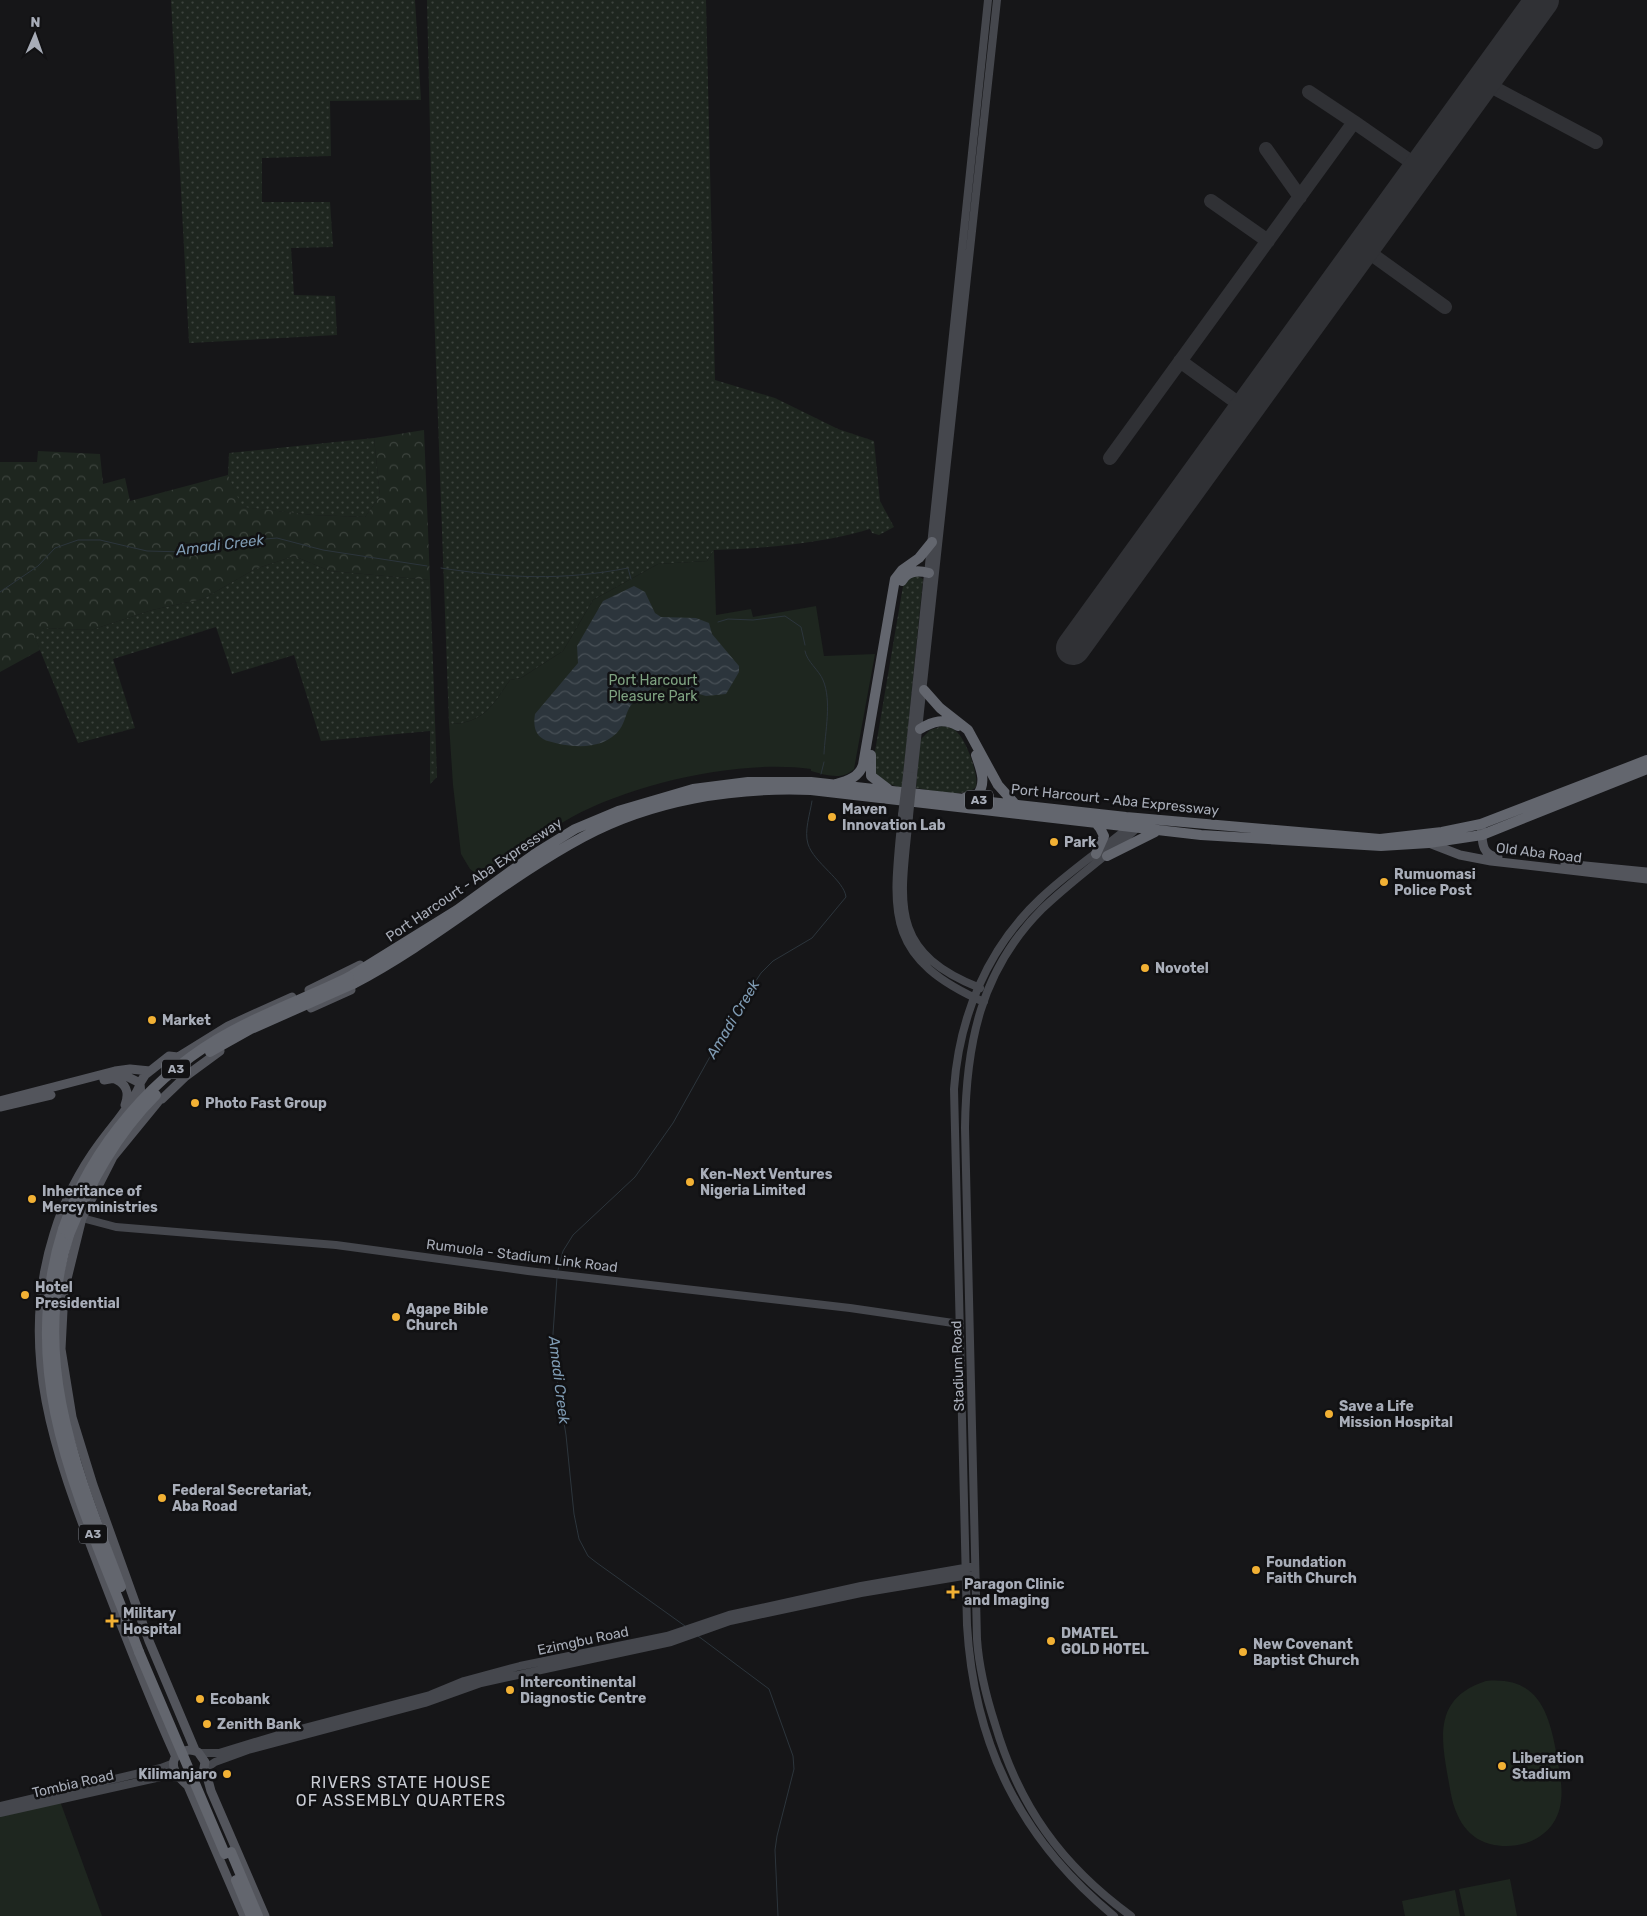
<svg xmlns="http://www.w3.org/2000/svg" width="1647" height="1916" font-family="Rubik,sans-serif">
	<style>
		.grass { fill: url(#grass-dots) }
		.forest { fill: url(#forest-crowns) }
		.green { fill: #1e261f }
		.water { fill: url(#water-waves) }
		.lines { fill: none; stroke-linecap: round; stroke-linejoin: round }
		.stream { stroke: #2c353c; stroke-width: 1 }
		.taxiway { stroke: #303135; stroke-width: 14 }
		.runway { stroke: #303135; stroke-width: 34 }
		.secondary { stroke: #45474d; stroke-width: 8 }
		.primary { stroke: #53555c; stroke-width: 9 }
		.highway { stroke: #63666e; stroke-width: 10 }
		.secondary-bridge { stroke: #45474d; stroke-width: 8 }
		.highway-bridge { stroke: #63666e; stroke-width: 10 }
		.poi-dot { fill: #f2b134; stroke: #111113; stroke-width: 2 }
		.labels { text-anchor: middle; dominant-baseline: central; stroke-width: 5; stroke-linejoin: round; paint-order: stroke }
		.shield { fill: #111113; stroke: #7b7e86; stroke-width: 1 }
		.shield-label { font-size: 12px; font-weight: bold; fill: #a8adb8 }
		.park-label { font-size: 14px; fill: #7fa381; stroke: #111113 }
		.street-label { font-size: 14px; fill: #a8adb8; stroke: #111113 }
		.poi-label { font-size: 14px; font-weight: bold; fill: #a8adb8; stroke: #111113; text-anchor: start }
		.water-label { font-size: 15px; font-style: italic; fill: #7f9bb3; stroke: #111113 }
		.quarter-label { font-size: 16px; letter-spacing: 1px; fill: #c9ccd4; stroke: #111113 }
	</style>
	<defs>
		<pattern id="grass-dots" width="8" height="8" patternUnits="userSpaceOnUse" patternTransform="scale(1.25)"><rect width="8" height="8" fill="#1e261f"/><path d="M2 2h.1M6 6h.1" fill="none" stroke="#3c433d" stroke-width="1.8" stroke-linecap="round"/></pattern>
		<pattern id="forest-crowns" width="20" height="18" patternUnits="userSpaceOnUse" patternTransform="scale(1.25)"><rect width="20" height="18" fill="#1e261f"/><path d="M2 6a3 3 0 1 1 6 0M12 15a3 3 0 1 1 6 0" fill="none" stroke="#3c433d"/></pattern>
		<pattern id="water-waves" width="16" height="10" patternUnits="userSpaceOnUse" patternTransform="scale(1.25)"><rect width="16" height="10" fill="#2c353c"/><path d="M0 5q4-4 8 0t8 0" fill="none" stroke="#485056"/></pattern>
	</defs>
	<rect width="100%" height="100%" fill="#161618"/>
	<path class="grass" d="M171,0h244l6,100 -91,1 1,55 -69,2v44h68l3,45 -42,1 3,47 41,1 2,39 -148,8z
		M427,0h279l9,380 60,18 63,31 36,12 6,60 14,26 -15,8 -7,-2 -2,-4c-51,15 -102,19 -156,21l-7,11 -49,3 -65,36 -30,51 -42,27 -11,2c-17,25 -27,44 -61,44l-15,-415z
		M374,438l6,58 -15,21 -52,-2 -72,-8 -13,-32 1,-22z
		M294,556l36,15 100,9 7,197 -7,7v-53l-109,10 -27,-86 -62,19 -16,-47 -103,32 22,69 -57,15 -45,-110 11,-5 47,2 61,-20 51,-11 52,-30z
		M918,576l5,3 -21,209 -26,-8 -3,-17 30,-177 6,-8z
		M943,726c5,1 10,2 14,6 9,8 22,43 19,55 -13,12 -44,3 -60,1l4,-48 10,-10z"/>
	<path class="forest" d="M424,430l6,150 -100,-9 -36,-15 -39,13 -52,30 -51,11 -61,20 -47,-2 -10,6 6,16 -40,22v-210h37l1,-11 62,3 3,30 22,-6 5,23 98,-26 14,32 71,8 52,2 15,-21 -6,-58z"/>
	<path class="green" d="M714,550l2,65 35,-6 2,8 63,-11 8,50 51,-2 -21,115c-12,12 -28,6 -43,2v-2c-70,-10 -177,14 -239,48 -32,18 -62,39 -92,60l-10,-8 -9,-15 -8,-69 -4,-61c34,0 44,-19 61,-44l11,-2 42,-27 30,-51 65,-36 49,-3z
		M1486,1681c53,-5 63,32 71,75 2,15 6,30 4,45 -4,36 -40,51 -71,43 -26,-7 -36,-31 -40,-55 -8,-46 -20,-90 36,-108z
		M60,1801l42,115h-102v-102z
		M1510,1879l7,37h-52l-6,-27z
		M1455,1890l5,26h-55l-3,-15z"/>
	<path class="water" d="M634,586l11,6 10,21 6,4 35,1 13,5 3,11 27,32v6l-13,22 -20,2 -14,-4 -13,-8 -27,4c-4,3 -7,8 -11,11 -3,2 -7,2 -10,6 -5,7 -6,17 -11,24 -16,22 -49,19 -72,12 -13,-4 -15,-15 -13,-27l43,-51 -1,-17 26,-45z"/>
	<g class="lines">
		<path class="stream" d="M441,568c66,10 120,13 187,0l3,11
			M0,592l38,-26 17,-18 23,-8h22l47,11 38,1 56,-11 36,-3 46,12 104,16
			M718,622l10,-3 25,1 32,-4 16,11 4,18
			M805,651c2,11 14,19 18,29 9,21 2,52 1,74
			M821,774l3,-12
			M558,1270l5,-19 10,-16 62,-58 38,-54 58,-104 30,-46 12,-12 39,-23 34,-41c-2,-17 -32,-34 -38,-53 -4,-13 2,-30 4,-43
			M557,1277l-5,71 14,87 8,79 5,25 9,17 9,7 88,63
			M698,1636l71,53 24,67 1,13 -17,67 -2,14 3,66"/>
		<path class="taxiway" d="M1483,82l113,60
			M1309,92l45,30
			M1266,149l34,48
			M1211,201l57,40
			M1363,248l82,59
			M1180,361l66,48
			M1110,458l244,-336 66,46"/>
		<path class="runway" d="M1073,648l469,-648"/>
		<path class="secondary" d="M907,775l81,-775
			M913,776l84,-776
			M902,815c-9,95 -20,142 82,187
			M909,816c-8,85 -23,135 71,172
			M82,1218l34,9 220,18 192,26 322,37 110,16
			M200,1753h19l66,-20 145,-38 34,-14 56,-15 147,-30 62,-21 132,-29 109,-19
			M205,1769l10,-7 33,-12 177,-47 56,-20 190,-41 59,-21 131,-28 108,-18
			M0,1806l161,-38 13,-5
			M0,1813l165,-37 16,2
			M1114,1916c-93,-76 -140,-171 -147,-291l-13,-536c5,-72 33,-140 86,-190 27,-26 60,-48 89,-72
			M1131,1916c-70,-51 -112,-110 -136,-192 -9,-28 -16,-55 -18,-85l-12,-511c1,-83 15,-157 77,-219 30,-29 65,-53 95,-81"/>
		<path class="primary" d="M1481,824c2,14 -2,31 17,33
			M1429,843l31,12 31,6 156,18
			M1565,864l82,8
			M309,990l51,-25
			M311,1008l40,-18
			M169,1056l9,1 7,6 1,13 -24,23 -13,3 -8,-6 -1,-13 5,-8z
			M178,1057l50,-31 64,-29
			M186,1076l34,-25
			M113,1078c13,5 17,14 12,27
			M104,1080l22,-4 14,7
			M139,1087c-9,20 -26,38 -39,56 -20,27 -36,58 -46,91 -39,123 6,230 49,344 23,60 46,120 73,179
			M0,1101l115,-30 15,-2 20,2
			M158,1102l-45,55 -31,61 -18,73 -3,58 11,68 21,68 56,156 46,109
			M0,1107l51,-12
			M205,1769l6,22 54,125
			M181,1778l12,2 10,-7 2,-11 -7,-10c-13,-6 -30,4 -23,19 2,6 9,10 13,15l56,130"/>
		<path class="highway" d="M902,581c5,-11 16,-11 27,-8
			M924,690l16,18 28,22 30,55 17,19
			M920,729c13,-8 24,-11 38,-3
			M871,755v21l17,13
			M836,784c12,-3 23,-7 27,-19l32,-186 7,-9 17,-12 13,-16
			M966,797l12,-3c9,-13 2,-26 -2,-39
			M1095,822l5,6 4,8 -8,18
			M1107,856l48,-24
			M349,977l108,-67 79,-57 39,-24 43,-18 75,-22 55,-7h63l315,35 254,22 62,-7 39,-8 166,-64
			M353,984c81,-42 150,-104 230,-147 69,-37 150,-50 228,-47l390,45 180,11 48,-3 53,-8 165,-66
			M63,1229c-49,153 23,282 76,423
			M69,1235c-40,125 8,236 52,352
			M231,1852l27,64
			M236,1880l15,36"/>
		<path class="secondary-bridge" d="M902,815l5,-40
			M909,816l4,-40"/>
		<path class="highway-bridge" d="M210,1052l41,-23 102,-45
			M63,1229c28,-83 92,-157 169,-198 38,-21 79,-35 117,-54
			M69,1235c21,-52 47,-100 87,-140
			M139,1652l86,202"/>
	</g>
	<g class="poi-dot">
		<circle cx="832" cy="817" r="5"/>
		<circle cx="1054" cy="842" r="5"/>
		<circle cx="1384" cy="882" r="5"/>
		<circle cx="1145" cy="968" r="5"/>
		<circle cx="152" cy="1020" r="5"/>
		<circle cx="195" cy="1103" r="5"/>
		<circle cx="690" cy="1182" r="5"/>
		<circle cx="32" cy="1199" r="5"/>
		<circle cx="25" cy="1295" r="5"/>
		<circle cx="396" cy="1317" r="5"/>
		<circle cx="1329" cy="1414" r="5"/>
		<circle cx="162" cy="1498" r="5"/>
		<circle cx="1256" cy="1570" r="5"/>
		<path d="M950.5 1584.5h5v5h5v5h-5v5h-5v-5h-5v-5h5z"/>
		<path d="M109.5 1613.5h5v5h5v5h-5v5h-5v-5h-5v-5h5z"/>
		<circle cx="1051" cy="1641" r="5"/>
		<circle cx="1243" cy="1652" r="5"/>
		<circle cx="510" cy="1690" r="5"/>
		<circle cx="200" cy="1699" r="5"/>
		<circle cx="207" cy="1724" r="5"/>
		<circle cx="1502" cy="1766" r="5"/>
		<circle cx="227" cy="1774" r="5"/>
	</g>
	<g class="labels">
		<g class="shield">
			<rect x="965" y="790.5" width="28" height="19" rx="4"/>
			<rect x="162" y="1059.5" width="28" height="19" rx="4"/>
			<rect x="79" y="1524.5" width="28" height="19" rx="4"/>
		</g>
		<g class="shield-label">
			<text x="979" y="800">A3</text>
			<text x="176" y="1069">A3</text>
			<text x="93" y="1534">A3</text>
		</g>
		<g class="park-label">
			<text x="653" y="680">Port Harcourt<tspan x="653" dy="16">Pleasure Park</tspan></text>
		</g>
		<g class="street-label">
			<text transform="translate(1115 800) rotate(6)">Port Harcourt - Aba Expressway</text>
			<text transform="translate(1539 853) rotate(7)">Old Aba Road</text>
			<text transform="translate(474 880) rotate(-34)">Port Harcourt - Aba Expressway</text>
			<text transform="translate(522 1256) rotate(7)">Rumuola - Stadium Link Road</text>
			<text transform="translate(958 1366) rotate(-92)">Stadium Road</text>
			<text transform="translate(583 1641) rotate(-12)">Ezimgbu Road</text>
			<text transform="translate(73 1784) rotate(-13)">Tombia Road</text>
		</g>
		<g class="poi-label">
			<text x="842" y="809">Maven<tspan x="842" dy="16">Innovation Lab</tspan></text>
			<text x="1064" y="842">Park</text>
			<text x="1394" y="874">Rumuomasi<tspan x="1394" dy="16">Police Post</tspan></text>
			<text x="1155" y="968">Novotel</text>
			<text x="162" y="1020">Market</text>
			<text x="205" y="1103">Photo Fast Group</text>
			<text x="700" y="1174">Ken-Next Ventures<tspan x="700" dy="16">Nigeria Limited</tspan></text>
			<text x="42" y="1191">Inheritance of<tspan x="42" dy="16">Mercy ministries</tspan></text>
			<text x="35" y="1287">Hotel<tspan x="35" dy="16">Presidential</tspan></text>
			<text x="406" y="1309">Agape Bible<tspan x="406" dy="16">Church</tspan></text>
			<text x="1339" y="1406">Save a Life<tspan x="1339" dy="16">Mission Hospital</tspan></text>
			<text x="172" y="1490">Federal Secretariat,<tspan x="172" dy="16">Aba Road</tspan></text>
			<text x="1266" y="1562">Foundation<tspan x="1266" dy="16">Faith Church</tspan></text>
			<text x="964" y="1584">Paragon Clinic<tspan x="964" dy="16">and Imaging</tspan></text>
			<text x="123" y="1613">Military<tspan x="123" dy="16">Hospital</tspan></text>
			<text x="1061" y="1633">DMATEL<tspan x="1061" dy="16">GOLD HOTEL</tspan></text>
			<text x="1253" y="1644">New Covenant<tspan x="1253" dy="16">Baptist Church</tspan></text>
			<text x="520" y="1682">Intercontinental<tspan x="520" dy="16">Diagnostic Centre</tspan></text>
			<text x="210" y="1699">Ecobank</text>
			<text x="217" y="1724">Zenith Bank</text>
			<text x="1512" y="1758">Liberation<tspan x="1512" dy="16">Stadium</tspan></text>
			<text x="217" y="1774" text-anchor="end">Kilimanjaro</text>
		</g>
		<g class="water-label">
			<text transform="translate(220 545) rotate(-7)">Amadi Creek</text>
			<text transform="translate(733 1019) rotate(-59)">Amadi Creek</text>
			<text transform="translate(559 1380) rotate(83)">Amadi Creek</text>
		</g>
		<g class="quarter-label">
			<text x="401" y="1782">RIVERS STATE HOUSE<tspan x="401" dy="18">OF ASSEMBLY QUARTERS</tspan></text>
		</g>
	</g>
	<g transform="translate(35 35) rotate(2)" stroke="#111113" stroke-width="4" paint-order="stroke">
	<path d="M0-4L9 19L0 12L-9 19Z" fill="#a8adb8"/>
	<text y="-8" font-size="14" font-weight="bold" text-anchor="middle" fill="#a8adb8">N</text>
	</g>
</svg>
